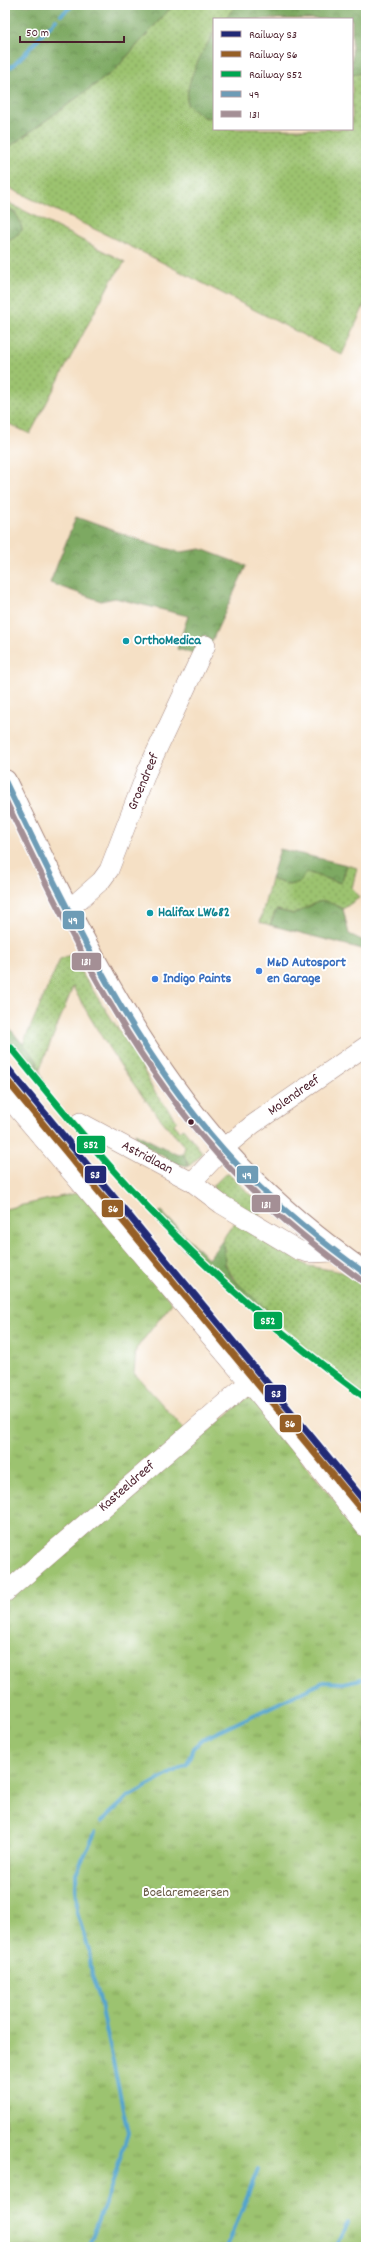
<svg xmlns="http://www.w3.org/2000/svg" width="371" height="2252" font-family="Dekko,sans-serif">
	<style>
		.grass { fill: url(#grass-dots); stroke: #73714d }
		.forest { fill: url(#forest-crowns); stroke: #646446 }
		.park { fill: url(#park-tufts); stroke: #73714d }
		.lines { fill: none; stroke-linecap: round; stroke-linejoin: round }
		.stream { stroke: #53a4ce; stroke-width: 4 }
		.minor-casing { stroke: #a08078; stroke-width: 20 }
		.major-casing { stroke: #a08078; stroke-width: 24 }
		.minor { stroke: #fff; stroke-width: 19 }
		.major { stroke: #fff; stroke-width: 22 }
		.bus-1-casing { stroke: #fff; stroke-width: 9 }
		.bus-2-casing { stroke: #fff; stroke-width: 9 }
		.bus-1 { stroke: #6e9cb6; stroke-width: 6 }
		.bus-2 { stroke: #a48f95; stroke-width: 6 }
		.rail-1-casing { stroke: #fff; stroke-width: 10 }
		.rail-2-casing { stroke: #fff; stroke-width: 10 }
		.rail-3-casing { stroke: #fff; stroke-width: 10 }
		.rail-1 { stroke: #222975; stroke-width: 7 }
		.rail-2 { stroke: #965f26; stroke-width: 7 }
		.rail-3 { stroke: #00a651; stroke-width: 7 }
		.culture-dot { fill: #0f9aa8; stroke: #fff; stroke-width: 1.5 }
		.shop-dot { fill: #3f7fe0; stroke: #fff; stroke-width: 1.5 }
		.bus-dot { fill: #4a1f2b; stroke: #fff; stroke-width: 1.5 }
		.labels { text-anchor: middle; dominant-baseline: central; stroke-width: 4; stroke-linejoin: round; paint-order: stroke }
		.culture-label { font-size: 14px; font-weight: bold; fill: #0d838f; stroke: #fff; text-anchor: start }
		.street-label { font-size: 14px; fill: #4a1f2b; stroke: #fff }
		.shop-label { font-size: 14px; font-weight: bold; fill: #366cbe; stroke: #fff; text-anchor: start }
		.park-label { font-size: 14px; fill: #675843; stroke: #fff }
		.line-badge { stroke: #fff; stroke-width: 1.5 }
		.badge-label { font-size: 11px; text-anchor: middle; font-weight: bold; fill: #fff }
	</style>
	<defs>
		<pattern id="grass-dots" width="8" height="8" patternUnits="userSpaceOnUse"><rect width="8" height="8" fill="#9cc36f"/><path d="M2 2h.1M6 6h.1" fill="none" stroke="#819e5b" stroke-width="1.8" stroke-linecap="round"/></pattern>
		<pattern id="forest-crowns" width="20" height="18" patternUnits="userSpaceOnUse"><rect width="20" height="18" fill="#7da962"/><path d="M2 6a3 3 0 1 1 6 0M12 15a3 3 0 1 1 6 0" fill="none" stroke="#688951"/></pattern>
		<pattern id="park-tufts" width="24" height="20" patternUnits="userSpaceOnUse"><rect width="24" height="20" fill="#9cc36f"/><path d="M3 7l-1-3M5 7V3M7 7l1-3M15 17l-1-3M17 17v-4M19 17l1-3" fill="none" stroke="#819e5b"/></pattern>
	</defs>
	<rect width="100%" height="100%" fill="#fff"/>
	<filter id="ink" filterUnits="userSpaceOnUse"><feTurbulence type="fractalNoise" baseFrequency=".025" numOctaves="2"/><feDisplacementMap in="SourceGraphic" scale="8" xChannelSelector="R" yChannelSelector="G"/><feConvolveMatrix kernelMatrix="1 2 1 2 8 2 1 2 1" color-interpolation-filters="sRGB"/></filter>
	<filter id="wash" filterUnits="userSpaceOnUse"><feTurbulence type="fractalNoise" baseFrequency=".012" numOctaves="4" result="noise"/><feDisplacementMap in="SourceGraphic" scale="16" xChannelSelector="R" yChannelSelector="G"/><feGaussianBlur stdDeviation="0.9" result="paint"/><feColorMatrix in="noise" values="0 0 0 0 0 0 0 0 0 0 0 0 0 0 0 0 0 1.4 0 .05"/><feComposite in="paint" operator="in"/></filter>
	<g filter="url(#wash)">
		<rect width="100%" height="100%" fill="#f5e0c5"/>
		<path class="grass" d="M173,5h68l-7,3 -9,11h-11v13l-23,47 12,38 11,1v11h138v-54l14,-3v229l-24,54 -198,-102 -139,-67v-36l109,-79z
			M5,201l120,61 -14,19 -81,153 -25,-12v-182l8,-2 3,-25 -11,-8z
			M347,865l10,3 -5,20 7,10 -16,11c-14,-5 -36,-2 -49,5l-18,-4 -6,15 -10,-3 11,-43 18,6 17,-13 35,11z
			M70,955l71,109 11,24 25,33 -3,3 6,7 3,-3 19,24 -3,5 -10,9 -6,-13 2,-6c-44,-48 -81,-102 -112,-160l-34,84 -3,-12 -13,-15 37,-85z
			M229,1174l35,34 -7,8 -43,-25 -1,-5 11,-11z
			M234,1223l74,43 34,6 24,15v110l-96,-74 4,-6c-21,-20 -56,-42 -51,-76 1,-6 8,-13 11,-18z"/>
		<path class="forest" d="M5,5h168l-59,66 -109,79z
			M241,5h125v67l-14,3v-56h-127l9,-11z
			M214,32v86l-11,-1 -16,-13c-1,-26 15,-50 27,-72z
			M5,205c11,8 15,12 17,25l-9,8 -8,2z
			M76,517l80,29 25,6 20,-3 45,17 -41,90 -28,-7 11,-33 -73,-18 -14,3 -51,-18z
			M280,849l67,16 -6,18 -35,-11 -6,10 -11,3 -18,-6z
			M326,901l17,8 6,25 17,8v8l-96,-25 6,-15 18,4 24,-12z
			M5,1023l31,36 9,28 -40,-47z
			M135,1133l43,22 5,-2 6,13 -12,-2 -36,-20 -4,-3z
			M161,1211l47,48 15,-19 2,24 7,14 43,39 -5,6 -86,-73 -31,-34z"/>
		<path class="park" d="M81,1192l91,111 -36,46 -2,24 62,69 53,-46 117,143v708h-361v-1038z"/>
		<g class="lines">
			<path class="stream" d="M61,15l12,-10
				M5,70l9,-5 42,-45
				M101,1822l27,-25 59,-33 6,-16 10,-9 120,-57 20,1 23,-5
				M88,2247l22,-56 18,-58 -29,-138 -7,-18 -3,-27 -12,-37 -1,-40 19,-40
				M227,2247l31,-78
				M335,2247l13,-24"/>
		</g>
	</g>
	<g filter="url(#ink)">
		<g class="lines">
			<defs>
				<path id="minor" d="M69,909l32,-28 8,-11 38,-99 59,-126
					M5,1094l244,288 117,146
					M80,1122l112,60 29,22 77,46 11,3 26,-1
					M192,1182l31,-33 29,-24 114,-79
					M5,1593l244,-211"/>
				<path id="major" d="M5,781c60,125 125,264 218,368 42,47 92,89 143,125"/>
			</defs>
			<use href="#minor" class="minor-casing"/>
			<use href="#major" class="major-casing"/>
			<use href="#minor" class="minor"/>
			<use href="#major" class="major"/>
			<defs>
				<path id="bus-1" d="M5,781c62,128 123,261 218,368 42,48 92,88 143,125"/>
				<path id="bus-2" d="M5,799c60,125 120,251 212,355 42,48 93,89 144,126"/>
			</defs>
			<use href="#bus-1" class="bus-1-casing"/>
			<use href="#bus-2" class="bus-2-casing"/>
			<use href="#bus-1" class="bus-1"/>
			<use href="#bus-2" class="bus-2"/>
			<defs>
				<path id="rail-1" d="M5,1065l361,438"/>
				<path id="rail-2" d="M5,1078l355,430"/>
				<path id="rail-3" d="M11,1048c49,60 98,121 153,176 62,64 130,121 202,174"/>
			</defs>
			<use href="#rail-1" class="rail-1-casing"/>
			<use href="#rail-2" class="rail-2-casing"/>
			<use href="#rail-3" class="rail-3-casing"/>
			<use href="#rail-1" class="rail-1"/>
			<use href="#rail-2" class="rail-2"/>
			<use href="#rail-3" class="rail-3"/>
		</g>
	</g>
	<g class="culture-dot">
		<circle cx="126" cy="641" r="4"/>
		<circle cx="150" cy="913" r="4"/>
	</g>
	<g class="shop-dot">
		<circle cx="259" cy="971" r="4"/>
		<circle cx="155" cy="979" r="4"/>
	</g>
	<circle class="bus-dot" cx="191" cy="1122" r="3.5"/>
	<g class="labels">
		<g class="culture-label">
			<text x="134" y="641">OrthoMedica</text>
			<text x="158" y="913">Halifax LW682</text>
		</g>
		<g class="street-label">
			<text transform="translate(144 782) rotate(-67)">Groendreef</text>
			<text transform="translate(294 1096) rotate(-35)">Molendreef</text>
			<text transform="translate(147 1158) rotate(28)">Astridlaan</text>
			<text transform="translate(127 1487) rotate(-41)">Kasteeldreef</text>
		</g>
		<g class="shop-label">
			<text x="267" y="963">M&amp;D Autosport<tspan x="267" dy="16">en Garage</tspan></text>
			<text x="163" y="979">Indigo Paints</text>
		</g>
		<g class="park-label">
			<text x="186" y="1893">Boelaremeersen</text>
		</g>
	</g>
	<g class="line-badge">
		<rect x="62" y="910" width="23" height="20" rx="4" fill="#6e9cb6"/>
		<rect x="71" y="952" width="31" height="19" rx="4" fill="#a48f95"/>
		<rect x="76" y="1135" width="30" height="19" rx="4" fill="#00a651"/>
		<rect x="84" y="1165" width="23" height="19" rx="4" fill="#222975"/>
		<rect x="236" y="1165" width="23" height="19" rx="4" fill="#6e9cb6"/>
		<rect x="251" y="1194" width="30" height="19" rx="4" fill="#a48f95"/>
		<rect x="101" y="1199" width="23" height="19" rx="4" fill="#965f26"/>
		<rect x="253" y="1311" width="30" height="19" rx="4" fill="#00a651"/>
		<rect x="264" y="1384" width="23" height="19" rx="4" fill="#222975"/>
		<rect x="279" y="1414" width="23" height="19" rx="4" fill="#965f26"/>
	</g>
	<g class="badge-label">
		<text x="73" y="924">49</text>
		<text x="86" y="965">131</text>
		<text x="91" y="1148">S52</text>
		<text x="95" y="1178">S3</text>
		<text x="247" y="1179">49</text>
		<text x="266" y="1208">131</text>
		<text x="113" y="1212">S6</text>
		<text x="268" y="1324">S52</text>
		<text x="276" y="1397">S3</text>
		<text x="290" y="1427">S6</text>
	</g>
	<rect width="371" height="2252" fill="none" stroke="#fff" stroke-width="20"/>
	<rect x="213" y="18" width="140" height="112" fill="#ffffff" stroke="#b7a5aa"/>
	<rect x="221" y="31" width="20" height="6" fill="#222975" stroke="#b7a5aa"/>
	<text x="249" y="38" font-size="12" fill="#4a1f2b">Railway S3</text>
	<rect x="221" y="51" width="20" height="6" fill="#965f26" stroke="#b7a5aa"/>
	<text x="249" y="58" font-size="12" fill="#4a1f2b">Railway S6</text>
	<rect x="221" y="71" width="20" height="6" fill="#00a651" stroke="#b7a5aa"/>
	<text x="249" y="78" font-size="12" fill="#4a1f2b">Railway S52</text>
	<rect x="221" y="91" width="20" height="6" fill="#6e9cb6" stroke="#b7a5aa"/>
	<text x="249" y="98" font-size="12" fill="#4a1f2b">49</text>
	<rect x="221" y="111" width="20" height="6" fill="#a48f95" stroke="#b7a5aa"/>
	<text x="249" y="118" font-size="12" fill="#4a1f2b">131</text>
	<path d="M20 36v6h104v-6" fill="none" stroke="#4a1f2b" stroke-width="2"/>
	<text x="26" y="36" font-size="12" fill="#4a1f2b" stroke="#ffffff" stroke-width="3" paint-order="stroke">50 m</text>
</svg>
